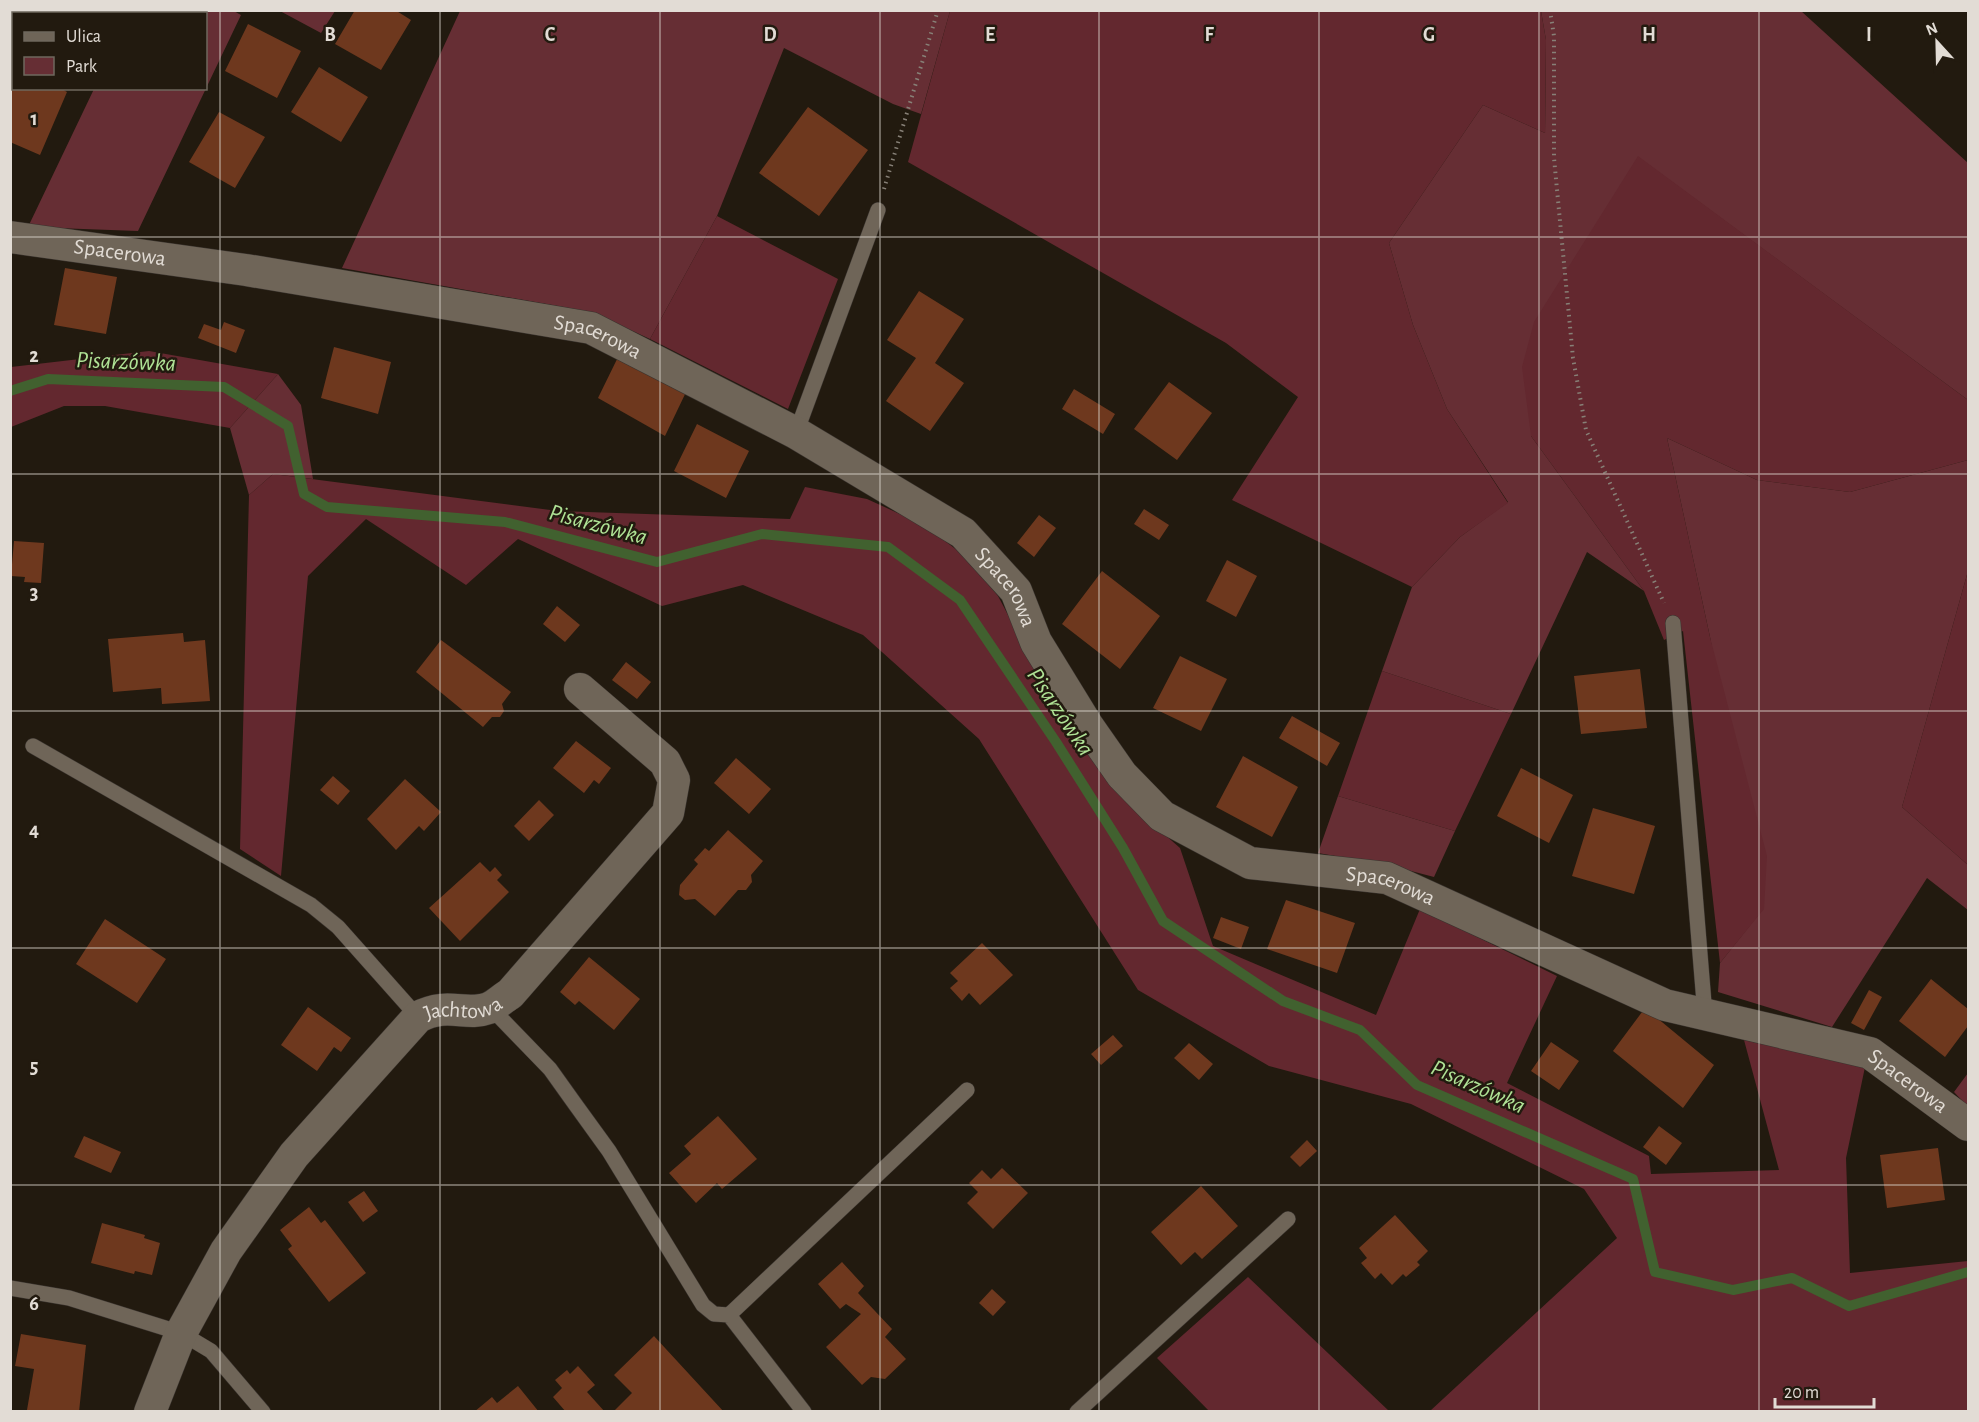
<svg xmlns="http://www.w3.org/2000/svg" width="1979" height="1422" font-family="'Alegreya Sans',sans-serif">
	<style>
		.green { fill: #662e34 }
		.forest { fill: #63282f }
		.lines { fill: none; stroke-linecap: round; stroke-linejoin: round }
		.stream { stroke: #41612f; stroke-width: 10 }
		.building { fill: #6e381e }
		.lane-casing { stroke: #3a342f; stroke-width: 16 }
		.street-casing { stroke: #3a342f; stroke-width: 33 }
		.path { stroke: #878077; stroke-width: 4; stroke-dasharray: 1.5 4.5; stroke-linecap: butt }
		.lane { stroke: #6f6558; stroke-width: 15 }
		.street { stroke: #6f6558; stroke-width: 32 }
		.grid { fill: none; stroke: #e2dcd5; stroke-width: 1.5; stroke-opacity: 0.55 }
		.labels { text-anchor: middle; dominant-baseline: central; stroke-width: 5; stroke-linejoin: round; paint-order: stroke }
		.street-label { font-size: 22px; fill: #e2dcd5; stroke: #221a0f }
		.water-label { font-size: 24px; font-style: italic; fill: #afe295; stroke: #221a0f }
		.grid-label { font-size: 20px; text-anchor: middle; font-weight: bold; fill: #e2dcd5; stroke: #221a0f; stroke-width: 5; stroke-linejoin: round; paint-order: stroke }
	</style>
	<rect width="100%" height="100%" fill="#221a0f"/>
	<path class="green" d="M232,10l9,5 -103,216 -110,-4 66,-138 112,-1v-74h-141l-7,-3z
		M280,11h55l-14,22z
		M460,11h490l-29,103 -28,-10 -109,-56 -67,168 -67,123 -59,-27 -249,-44z
		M1541,11h260l167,152v237l-330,-243 -107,279 113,155 -57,-39 -76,162 -129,-43 30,-84 48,-50 48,-35 -61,-93 -34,-84 -24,-82 94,-138 62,28 1,-93z
		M278,374l23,31 12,74 -40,-5 -24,21 -19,-67z
		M1667,438l90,42 93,12 118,-32v111l-66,236 66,58v45l-41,-32 -95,149 -114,-35 2,-29 43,-54 -53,-272z
		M1338,796l117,35 -21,46 -42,-11 -74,-13z
		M1968,1073v34l-14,-15z"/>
	<path class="forest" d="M950,11h591l5,29 -1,93 -62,-28 -94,138 24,82 34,84 61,94 -48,34 -48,50 -180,-87 66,-103 -72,-54 -318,-181z
		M1638,156l330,244v60l-118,32 -93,-12 -90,-42 43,199 57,219 -3,53 -44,54 -37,-332 -19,9 -20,-49 -113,-155 -9,-69 12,-45z
		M717,216l121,63 -50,130 -138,-70z
		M149,351l129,23 -48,54 -125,-22h-41l-53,21v-60z
		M273,474l285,37 232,8 15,-32 62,12 57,26 42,32 32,39 26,49 123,174 33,29 33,98 163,69 44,-106 137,67 -50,107 142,73 2,18 128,-4 -35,-130 121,27 -19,91 4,115 118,-12v150h-538l187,-173 -33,-49 -173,-85 -142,-38 -131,-76 -159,-251 -116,-104 -120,-50 -81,21 -144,-67 -52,46 -100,-66 -58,57 -27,300 -41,-27 9,-354z
		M1968,571v294l-66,-58z
		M1382,671l129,43 -56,117 -117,-35z
		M1248,1277l141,134h-180l-52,-53z"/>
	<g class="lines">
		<path class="stream" d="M10,391l38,-12 176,8 64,39 16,68 23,13 178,15 152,40 105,-28 126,13 72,53 96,142 67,106 40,73 120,80 77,29 57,55 216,94 22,93 78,18 59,-12 57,28 119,-34"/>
	</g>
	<path class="building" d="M355,10h40l16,10 -30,50 -46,-26z
		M248,24l53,27 -24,47 -52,-27z
		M319,67l49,30 -27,45 -50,-30z
		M10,68l4,1v19h46l7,4 -27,63 -30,-13z
		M808,107l60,43 -49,66 -60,-43z
		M219,112l46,25 -30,51 -46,-26z
		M65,268l52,9 -11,57 -52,-9z
		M919,291l45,28 -29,44 29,20 -34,48 -44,-30 30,-43 -29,-18z
		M224,322l21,8 -9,23 -38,-15 6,-14 17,6z
		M334,347l57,15 -13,52 -57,-16z
		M621,351l67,37 -23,48 -67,-38z
		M1169,382l43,31 -35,47 -43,-31z
		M1074,389l41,25 -12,20 -41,-25z
		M697,424l52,27 -23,47 -52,-27z
		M1144,509l25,16 -10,15 -25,-16z
		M1039,515l17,13 -22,29 -17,-14z
		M14,541l30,2 -3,40 -17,-1 1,-5 -14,-1z
		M1227,560l30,16 -21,41 -30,-16z
		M1102,571l58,45 -40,53 -58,-45z
		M557,606l23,19 -15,17 -22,-18z
		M183,633l1,9 21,-2 5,61 -48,3 -1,-16 -48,4 -5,-53z
		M441,640l70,52 -9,12 2,7 -4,6h-8l-9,10 -67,-55z
		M1180,656l47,23 -26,52 -48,-23z
		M626,662l25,20 -14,17 -25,-19z
		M1640,669l7,59 -66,6 -7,-58z
		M1292,716l48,27 -13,23 -48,-28z
		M576,741l35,27 -12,16 -5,-4 -10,13 -31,-25z
		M1243,756l55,31 -26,50 -56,-30z
		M736,758l35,31 -22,25 -35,-31z
		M1521,768l52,27 -24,48 -52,-27z
		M333,776l17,15 -12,14 -18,-15z
		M405,779l36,33 -17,19 -5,-5 -23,24 -29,-31z
		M539,800l15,15 -25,26 -15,-15z
		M1593,808l62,18 -21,68 -62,-18z
		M728,830l35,31 -12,14 1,7 -6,8h-8l-23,26 -20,-17 -10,1 -6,-5 1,-10 18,-21 -4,-4 11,-12 4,3z
		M480,862l10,10 5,-5 7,8 -5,5 12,12 -49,49 -31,-33z
		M1286,900l69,23 -18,50 -70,-24z
		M1221,917l28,10 -8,22 -28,-11z
		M105,919l61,40 -29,44 -61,-39z
		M982,943l31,32 -33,30 -11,-12 -7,8 -12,-13 8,-7 -8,-8z
		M589,957l51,42 -26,31 -35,-29 -4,4 -15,-13z
		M1931,979l37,30v17l-23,31 -46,-36z
		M1869,990l13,7 -18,33 -13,-7z
		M308,1007l43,31 -10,14 -7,-5 -17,24 -36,-26z
		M1645,1008l69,57 -31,43 -70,-57z
		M1113,1035l10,11 -22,19 -10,-11z
		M1551,1042l28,19 -20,29 -28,-19z
		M1189,1043l24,21 -14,16 -25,-22z
		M718,1116l39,43 -35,30 -5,-6 -21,20 -27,-30 22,-19 -7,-8z
		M1659,1126l23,17 -16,22 -23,-18z
		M84,1136l37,16 -10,21 -37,-16z
		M1307,1140l10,11 -17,16 -10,-10z
		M1938,1148l7,52 -58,8 -7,-53z
		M1002,1168l26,25 -35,36 -26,-26 11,-11 -9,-9 13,-13 9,9z
		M1201,1186l37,40 -36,33 -7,-7 -14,13 -30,-33z
		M364,1191l14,20 -15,11 -15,-20z
		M309,1207l12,16 4,-3 41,53 -37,29 -41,-53 4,-3 -12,-16z
		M1395,1215l33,36 -11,11 3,3 -14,12 -3,-3 -11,11 -11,-12 -6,6 -14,-16 6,-5 -8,-10z
		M102,1223l43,12 -1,3 16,5 -8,32 -17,-4 -1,3 -43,-11z
		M842,1262l22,24 -6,7 34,36 -7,8 21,22 -21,20 -14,-2 -9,8 -36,-38 35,-33 -15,-10 -6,5 -22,-25z
		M992,1289l14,13 -13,14 -14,-13z
		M21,1334l65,11 -7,67 -52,-2 7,-41 -19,-3z
		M654,1336l70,76h-111l19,-19 -18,-18z
		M578,1366l17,19 -8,7 18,20h-39l-13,-15 9,-9 -7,-8 12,-10 3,4z
		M518,1386l21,26h-65l18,-15 5,6z"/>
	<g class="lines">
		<defs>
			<path id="lane" d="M796,433l82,-223
				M1673,623l32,392
				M33,746l278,159 27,22 80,90
				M490,1007l60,62 25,35 34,47 94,154 11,9 15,1 238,-225
				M10,1288l59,10 112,35 30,18 52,61
				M729,1315l75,97
				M1077,1412l211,-193"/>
			<g id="street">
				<path id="s1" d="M10,237l236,33 345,58 205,105 167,100 53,58 20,51 51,83 35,50 40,41 88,47 137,15 278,127 205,48 98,72"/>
				<path id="s2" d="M150,1412l31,-79 45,-82 68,-96 124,-138c31,-16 47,0 71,-9 7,-3 14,-10 21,-14l158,-181 6,-33 -9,-18 -85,-73"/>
			</g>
		</defs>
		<use href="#lane" class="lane-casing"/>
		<use href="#street" class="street-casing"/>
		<path class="path" d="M1550,10l4,26v122l19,200 13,72 78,173
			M884,189l54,-179"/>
		<use href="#lane" class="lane"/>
		<use href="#street" class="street"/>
	</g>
	<path class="grid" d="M220,10v1402M440,10v1402M660,10v1402M880,10v1402M1099,10v1402M1319,10v1402M1539,10v1402M1759,10v1402M10,237h1958M10,474h1958M10,711h1958M10,948h1958M10,1185h1958"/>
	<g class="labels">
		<g class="street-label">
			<text stroke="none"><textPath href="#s1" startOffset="111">Spacerowa</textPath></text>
			<text stroke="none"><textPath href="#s1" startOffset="597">Spacerowa</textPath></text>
			<text stroke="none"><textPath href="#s1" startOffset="1083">Spacerowa</textPath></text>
			<text stroke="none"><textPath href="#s1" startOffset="1605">Spacerowa</textPath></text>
			<text stroke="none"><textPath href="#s2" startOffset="528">Jachtowa</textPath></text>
			<text stroke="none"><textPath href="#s1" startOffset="2163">Spacerowa</textPath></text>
		</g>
		<g class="water-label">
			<text transform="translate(126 362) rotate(2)">Pisarzówka</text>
			<text transform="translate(598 525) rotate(15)">Pisarzówka</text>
			<text transform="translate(1060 712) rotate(56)">Pisarzówka</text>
			<text transform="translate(1478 1087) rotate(24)">Pisarzówka</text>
		</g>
	</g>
	<g class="grid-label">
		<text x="330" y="41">B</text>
		<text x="550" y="41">C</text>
		<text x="770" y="41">D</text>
		<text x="990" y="41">E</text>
		<text x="1209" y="41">F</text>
		<text x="1429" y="41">G</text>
		<text x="1649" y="41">H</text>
		<text x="1869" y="41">I</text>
		<text x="34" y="125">1</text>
		<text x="34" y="362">2</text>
		<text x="34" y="599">3</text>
		<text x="34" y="836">4</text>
		<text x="34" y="1073">5</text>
		<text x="34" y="1310">6</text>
	</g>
	<rect width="1979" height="1422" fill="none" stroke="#e2dcd5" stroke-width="24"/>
	<rect x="12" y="12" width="195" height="78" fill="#221a0f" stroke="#6f685e" stroke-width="1.5"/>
	<rect x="24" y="32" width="30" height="9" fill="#6f6558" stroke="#6f685e" stroke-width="1.5"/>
	<text x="66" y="42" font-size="18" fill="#e2dcd5">Ulica</text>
	<rect x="24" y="57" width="30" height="18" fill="#662e34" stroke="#6f685e" stroke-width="1.5"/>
	<text x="66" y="72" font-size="18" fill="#e2dcd5">Park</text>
	<g transform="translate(1937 42) rotate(338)" stroke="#221a0f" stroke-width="4.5" paint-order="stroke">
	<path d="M0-4.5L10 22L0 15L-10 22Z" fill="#e2dcd5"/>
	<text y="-9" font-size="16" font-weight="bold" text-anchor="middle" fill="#e2dcd5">N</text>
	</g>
	<path d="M1775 1398v9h99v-9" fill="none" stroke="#e2dcd5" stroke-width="3"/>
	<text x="1784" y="1398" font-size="18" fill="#e2dcd5" stroke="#221a0f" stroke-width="4.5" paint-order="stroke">20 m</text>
</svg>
